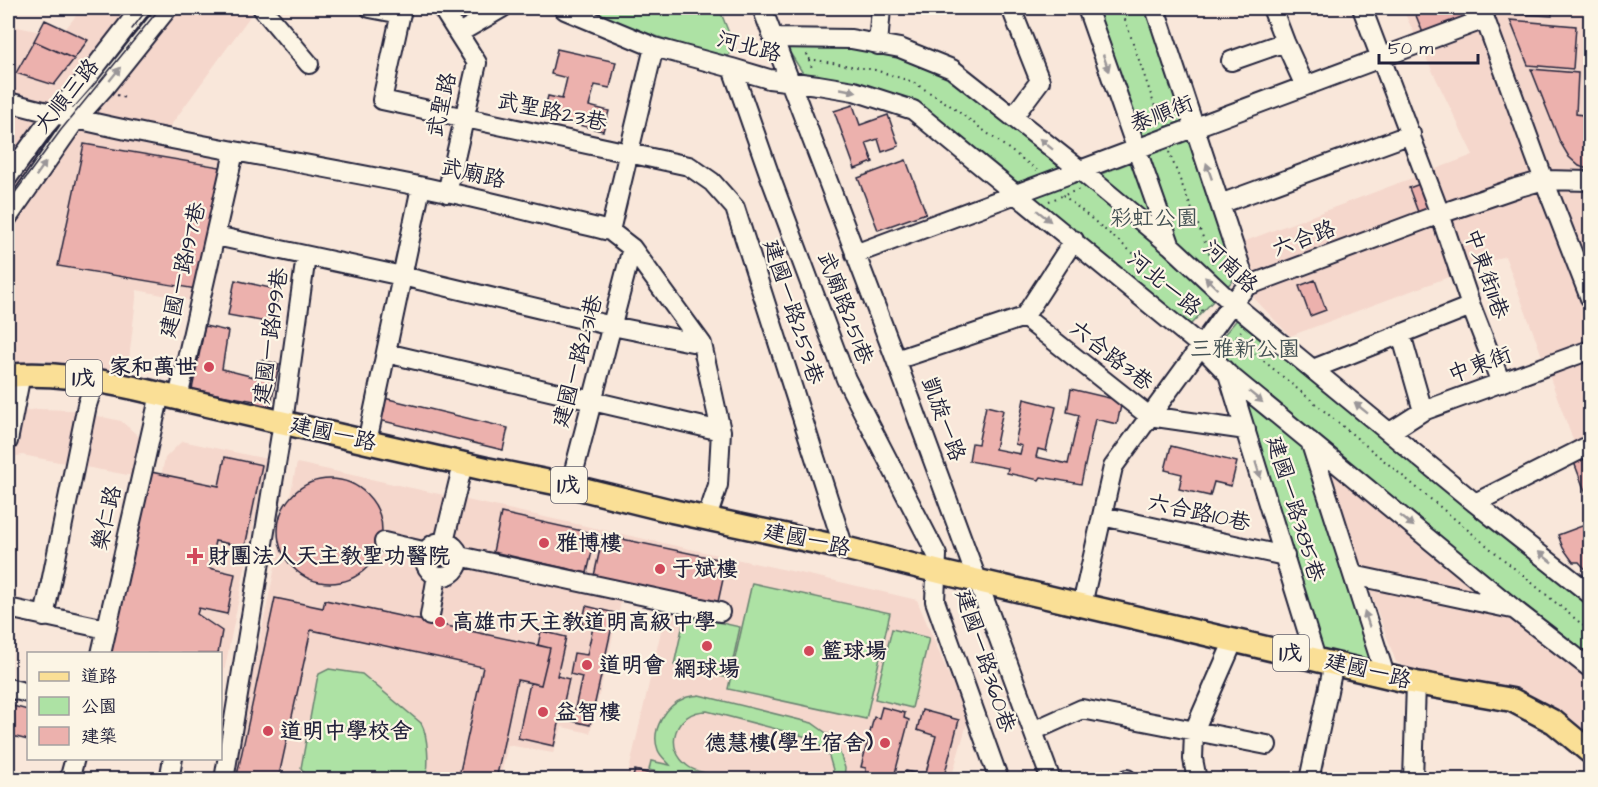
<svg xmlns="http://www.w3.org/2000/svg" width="1598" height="787" font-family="'Architects Daughter','LXGW WenKai TC',sans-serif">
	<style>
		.built { fill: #f5d7cc }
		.green { fill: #ade2a4; stroke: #688270; stroke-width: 1.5 }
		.building { fill: #ecb1ad; stroke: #22223b; stroke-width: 1.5 }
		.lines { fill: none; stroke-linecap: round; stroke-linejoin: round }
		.minor-casing { stroke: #22223b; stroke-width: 22 }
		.major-casing { stroke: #22223b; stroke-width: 27 }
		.path { stroke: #22223b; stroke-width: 2; stroke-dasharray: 1.5 4.5; stroke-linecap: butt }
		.minor { stroke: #fcf5e5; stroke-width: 18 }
		.major { stroke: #fadf96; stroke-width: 22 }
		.tram { stroke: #22223b; stroke-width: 1.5 }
		.oneway { fill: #9a9698 }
		.poi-dot { fill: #d1495b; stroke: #fcf5e5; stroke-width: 2 }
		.labels { text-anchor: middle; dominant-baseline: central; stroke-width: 4.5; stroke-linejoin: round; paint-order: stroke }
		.shield { fill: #fcf5e5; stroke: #63616e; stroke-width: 1.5 }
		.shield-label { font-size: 21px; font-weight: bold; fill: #22223b }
		.street-label { font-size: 22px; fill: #22223b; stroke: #fcf5e5 }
		.park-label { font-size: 22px; fill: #455255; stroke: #fcf5e5 }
		.poi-label { font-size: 22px; font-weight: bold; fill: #22223b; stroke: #fcf5e5; text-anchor: start }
	</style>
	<rect width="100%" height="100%" fill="#f9e7da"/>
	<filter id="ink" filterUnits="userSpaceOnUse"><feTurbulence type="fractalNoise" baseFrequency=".0167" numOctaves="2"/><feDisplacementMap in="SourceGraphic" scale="12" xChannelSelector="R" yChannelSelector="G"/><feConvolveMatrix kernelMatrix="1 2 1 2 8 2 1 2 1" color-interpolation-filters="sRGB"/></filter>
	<g filter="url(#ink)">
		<path class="built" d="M82,8h174l-98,135 84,18 -34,143 -71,-14 -10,87 -84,-17 -35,5v-340l52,11z
			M1402,8h188v478l-85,-230 -215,80 -36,-38 -14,-55 233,-88z
			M39,409l32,1 50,11 21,18 -9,37 -111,-21 -14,3v-45z
			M182,441l85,18 -46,228 -1,-33h-98l43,-196z
			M1329,462l261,213v59l-30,-24 -69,-23 -77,-16 -18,-9 -72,-195z
			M297,463l526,115 94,22 51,120 -17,59h-324l40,-174 -46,-3 -31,131 -28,-6 -9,26 -45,-8 -8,34 -270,1z"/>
		<path class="green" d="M581,8h138l16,40 -8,9c-50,-13 -99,-29 -146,-49z
			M1092,8h53l92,268 -47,49 -252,-205 -132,-42 -21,-33 67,1 47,11 47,18 133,108 65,-26z
			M1241,315l349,288v54l-380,-306z
			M1241,392l64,52 74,226 -59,-15z
			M752,583l138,30 -24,106 -138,-30z
			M685,615l55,12 -11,51 -55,-13z
			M892,629l37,9 -17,70 -37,-9z
			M329,669l33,5 59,49c7,12 9,45 4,56h-97l-23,-5 -4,-6 16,-88 2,-6z
			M699,695l113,28 17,12 9,12 7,21 -1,11h-12l1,-9 -4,-14 -5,-7 -17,-12 -100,-26c-32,0 -45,37 -18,56 8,6 36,10 47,12h-50l-37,-9 2,-9 19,4c-4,-5 -10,-9 -12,-15 -8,-20 8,-45 27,-52 4,-2 10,-2 14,-3z"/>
		<path class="building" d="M1413,8h58l3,7 -51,18z
			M1504,8h48v8l-46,-3z
			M45,20l43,20 -14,19 -40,-18z
			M1510,20l66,6 -3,43 -45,-4z
			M34,41l40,18 -20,26 -38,-12z
			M557,49l59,13 -6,26 -15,-3 -6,21 20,5 -6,20 -60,-15 5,-20 14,3 5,-21 -16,-4z
			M1531,69l47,4 -2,41 14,2v54l-11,-4 -10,-9 -9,-15z
			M853,105l7,20 28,-10 11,31 -17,6 -4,-13 -12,4 7,19 -18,7 -21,-58z
			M84,144l142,24 -24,122 -144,-24z
			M906,160l20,53 -48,17 -20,-52z
			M1428,181l2,27 -12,4 -9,-24z
			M235,280l44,10 -7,33 -44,-8z
			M1315,280l11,30 -16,6 -11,-30z
			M205,326l23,5 -6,38 36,9 3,-18 18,4 -9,46 -18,-4 3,-5 -39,-7 -2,5 -23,-5z
			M1071,389l51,12 -5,23 -22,-5 -14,65 -40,-7 -2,3 -32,-7 1,-5 -39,-7 3,-18 6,1 8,-38 17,4 -8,39 25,5 2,-8 -7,-2 9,-45 32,8 -10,44 -8,-2 -2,8 32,7 11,-49 -12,-3z
			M380,397l128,31 -5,22 -128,-31z
			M1171,446l66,16 -6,24 -17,-4 -4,14 -31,-7 3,-15 -17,-4z
			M1590,450v52h-1l-17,-45z
			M225,457l37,8 -17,82 -30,-6 -6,27 26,6 -8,40 -28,-6 -2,6 25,17 -4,23h-108l36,-183 73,15z
			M278 531a52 52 0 1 1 104 0a52 52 0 1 1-104 0Z
			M501,513l95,21 -9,39 -94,-21z
			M1590,523v51l-11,-12h-6l-10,-14 -5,-13z
			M603,535l124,26 -9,41 -124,-26z
			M275,598l48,10 2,-8 225,48 -9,37 -24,-5 -21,100h-21l-16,-4 24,-109 -172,-37 -33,150h-42z
			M586,606l29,7 -25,112 -18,-4 10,-44 -12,-3 4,-21 13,2 6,-28 -11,-3z
			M541,631l25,6 -9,39 12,3 -15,67 -36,-8 12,-55 11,2 9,-37 -12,-3z
			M9,705l19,5v30l-20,-5v-23z
			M882,707l23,6 -1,5 5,2 -14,53 5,2 -1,5h-33v-12l-5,-1 13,-50 5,1z
			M922,710l37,10 -16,60h-39l2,-9 19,5 11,-40 -19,-6z
			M635,770l38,10h-41z"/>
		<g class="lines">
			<defs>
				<path id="minor" d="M262,8l47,56
					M370,8l31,6
					M402,8l-20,92 307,66 23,16 23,26 109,340
					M442,8l35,55 -30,130
					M563,8l2,2 89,37 78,21 37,11 49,6 36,6 59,19 288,236 27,28 287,236 75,58
					M762,8l134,352 155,420
					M1011,8l29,73 -27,36
					M1087,8l83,236
					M1155,8l92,278
					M1272,8l13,34 20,44
					M1362,8l78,206 31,92 30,77
					M1481,8l63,172 46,118
					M459,33l43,-25
					M773,38l78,1 49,9 52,21 128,101 90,75 62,58 243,200 115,91
					M878,45l3,-37
					M1231,61l54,-19
					M732,68l39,111 75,200 91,176 -2,46 64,179
					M8,102c135,36 274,56 411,84 64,13 127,30 191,45l22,17 70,96 19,87 -3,54 -11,33
					M8,177l37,-51 41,-47 55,-71
					M1220,204l191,-70
					M8,217l69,-99 27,-30 64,-80
					M610,231l44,-184
					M216,236l186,40 210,50 90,18
					M855,254l630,-235
					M1024,317l125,99 97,14
					M1401,334l22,77
					M386,353l335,78
					M896,360l128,-43 50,-77
					M1313,369l158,-63
					M1228,374l88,285
					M178,398l56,-246
					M1390,432l33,-21 167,-61
					M8,441l13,-67
					M1310,441l75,234
					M367,442l54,-255
					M570,486l62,-238
					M1475,503l115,-58
					M1102,516l183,40
					M384,542l43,10
					M444,542l19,-78
					M425 559a17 17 0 1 1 34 0a17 17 0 1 1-34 0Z
					M459,556l261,56
					M1353,575l159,34
					M1082,605l31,-138 88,-121 31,-43 15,-17 193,-72 76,-26 28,-8 46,1
					M8,608l98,21
					M430,616l7,-41
					M44,617l43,-212 8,-25
					M101,654l59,-260
					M8,688l20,5
					M1033,731l49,-22 185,36
					M69,780l6,-22
					M169,780l4,-22
					M224,780l59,-358 23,-166
					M1126,780l1,-1
					M1197,780l-4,-21 1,-28 40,-91
					M1309,780l25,-117
					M1413,780l3,-97"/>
				<path id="major" d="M8,376c42,-4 84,3 126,12l233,54 119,27 84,17 102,25 172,37 100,25 472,110 96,17 42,22 36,30"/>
			</defs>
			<use href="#minor" class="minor-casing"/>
			<use href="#major" class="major-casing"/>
			<path class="path" d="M1121,8l40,116
				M807,54l5,14
				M809,59l66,11 38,12 35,22 89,66
				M117,95l8,3
				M1169,152l43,108v4
				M1063,195l142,118
				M1049,201l31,-12
				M1236,338l354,293
				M1225,350l16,-19"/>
			<use href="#minor" class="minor"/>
			<use href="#major" class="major"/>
			<path class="tram" d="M132,29l16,-21
				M8,202l53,-72 99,-122"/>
		</g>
		<defs><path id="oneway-solid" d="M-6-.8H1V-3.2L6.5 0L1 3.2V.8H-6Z" transform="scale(1.5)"/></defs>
		<g class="oneway">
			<use href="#oneway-solid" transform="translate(1106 63) rotate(71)"/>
			<use href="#oneway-solid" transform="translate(115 74) rotate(-51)"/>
			<use href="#oneway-solid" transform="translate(848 90) rotate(11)"/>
			<use href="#oneway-solid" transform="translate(1046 144) rotate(-141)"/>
			<use href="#oneway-solid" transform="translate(41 169) rotate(-55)"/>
			<use href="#oneway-solid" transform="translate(1209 171) rotate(-109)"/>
			<use href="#oneway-solid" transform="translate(1044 216) rotate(39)"/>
			<use href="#oneway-solid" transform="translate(1211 283) rotate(-136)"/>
			<use href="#oneway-solid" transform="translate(1256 397) rotate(39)"/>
			<use href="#oneway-solid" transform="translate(1361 408) rotate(-141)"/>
			<use href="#oneway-solid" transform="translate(1258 470) rotate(73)"/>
			<use href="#oneway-solid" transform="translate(1407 521) rotate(39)"/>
			<use href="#oneway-solid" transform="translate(1545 557) rotate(-142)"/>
			<use href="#oneway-solid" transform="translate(1367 619) rotate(-108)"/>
		</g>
	</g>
	<g class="poi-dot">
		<circle cx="209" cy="367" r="6"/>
		<circle cx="544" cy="543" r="6"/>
		<path d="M192 547h6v6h6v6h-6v6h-6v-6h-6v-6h6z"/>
		<circle cx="660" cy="569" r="6"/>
		<circle cx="440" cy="622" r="6"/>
		<circle cx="707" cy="646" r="6"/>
		<circle cx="809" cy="651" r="6"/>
		<circle cx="587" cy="665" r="6"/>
		<circle cx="543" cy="712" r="6"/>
		<circle cx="268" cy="731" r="6"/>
		<circle cx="885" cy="743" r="6"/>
	</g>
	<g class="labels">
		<g class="shield">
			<rect x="66" y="360" width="36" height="36" rx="4.5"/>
			<rect x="551" y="467" width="36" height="36" rx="4.5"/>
			<rect x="1273" y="635" width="36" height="36" rx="4.5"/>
		</g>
		<g class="shield-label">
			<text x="84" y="378">1戊</text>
			<text x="569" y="485">1戊</text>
			<text x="1291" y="653">1戊</text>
		</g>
		<g class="street-label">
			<text transform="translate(749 47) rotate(14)">河北路</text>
			<text transform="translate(67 96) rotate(-51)">大順三路</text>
			<text transform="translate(442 105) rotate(-77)">武聖路</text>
			<text transform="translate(552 112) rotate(12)">武聖路23巷</text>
			<text transform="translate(1162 114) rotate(-21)">泰順街</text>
			<text transform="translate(473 174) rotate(13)">武廟路</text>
			<text transform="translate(1304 239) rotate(-20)">六合路</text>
			<text transform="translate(1230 267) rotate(43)">河南路</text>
			<text transform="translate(183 270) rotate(-77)">建國一路197巷</text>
			<text transform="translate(1486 274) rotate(71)">中東街11巷</text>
			<text transform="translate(1164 284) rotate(40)">河北一路</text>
			<text transform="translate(845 308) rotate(69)">武廟路251巷</text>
			<text transform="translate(793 312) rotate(72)">建國一路259巷</text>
			<text transform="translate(271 336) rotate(-82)">建國一路199巷</text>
			<text transform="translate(1111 356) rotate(38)">六合路3巷</text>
			<text transform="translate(578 361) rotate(-75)">建國一路231巷</text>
			<text transform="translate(1480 365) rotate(-20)">中東街</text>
			<text transform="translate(943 419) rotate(70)">凱旋一路</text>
			<text transform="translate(333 434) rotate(13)">建國一路</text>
			<text transform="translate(1295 509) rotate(73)">建國一路385巷</text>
			<text transform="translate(1199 513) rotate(12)">六合路10巷</text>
			<text transform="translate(107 518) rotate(-77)">樂仁路</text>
			<text transform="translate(807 540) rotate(12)">建國一路</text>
			<text transform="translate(985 661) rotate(72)">建國一路360巷</text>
			<text transform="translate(1368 671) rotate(14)">建國一路</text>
		</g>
		<g class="park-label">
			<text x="1154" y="218">彩虹公園</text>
			<text x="1245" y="349">三雅新公園</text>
		</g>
		<g class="poi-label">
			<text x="197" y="367" text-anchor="end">家和萬世</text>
			<text x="556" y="543">雅博樓</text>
			<text x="208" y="556">財團法人天主教聖功醫院</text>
			<text x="672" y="569">于斌樓</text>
			<text x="452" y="622">高雄市天主教道明高級中學</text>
			<text x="821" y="651">籃球場</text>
			<text x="599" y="665">道明會</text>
			<text x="707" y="669" text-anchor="middle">網球場</text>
			<text x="555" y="712">益智樓</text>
			<text x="280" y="731">道明中學校舍</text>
			<text x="873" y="743" text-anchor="end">德慧樓(學生宿舍)</text>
		</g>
	</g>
	<rect width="1598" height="787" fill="none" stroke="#fcf5e5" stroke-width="30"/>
	<rect x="15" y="15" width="1568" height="757" fill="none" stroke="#22223b" stroke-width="2" filter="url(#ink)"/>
	<rect x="27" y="652" width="195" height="108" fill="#fcf5e5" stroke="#a5a1a1" stroke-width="1.5"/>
	<rect x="39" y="672" width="30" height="9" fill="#fadf96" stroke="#a5a1a1" stroke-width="1.5"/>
	<text x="81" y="682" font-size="18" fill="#22223b">道路</text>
	<rect x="39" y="697" width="30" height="18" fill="#ade2a4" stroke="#a5a1a1" stroke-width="1.5"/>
	<text x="81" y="712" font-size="18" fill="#22223b">公園</text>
	<rect x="39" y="727" width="30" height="18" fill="#ecb1ad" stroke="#a5a1a1" stroke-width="1.5"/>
	<text x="81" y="742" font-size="18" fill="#22223b">建築</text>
	<path d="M1379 54v9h99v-9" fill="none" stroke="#22223b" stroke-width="3"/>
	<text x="1388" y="54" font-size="18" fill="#22223b" stroke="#fcf5e5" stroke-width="4.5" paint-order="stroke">50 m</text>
</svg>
